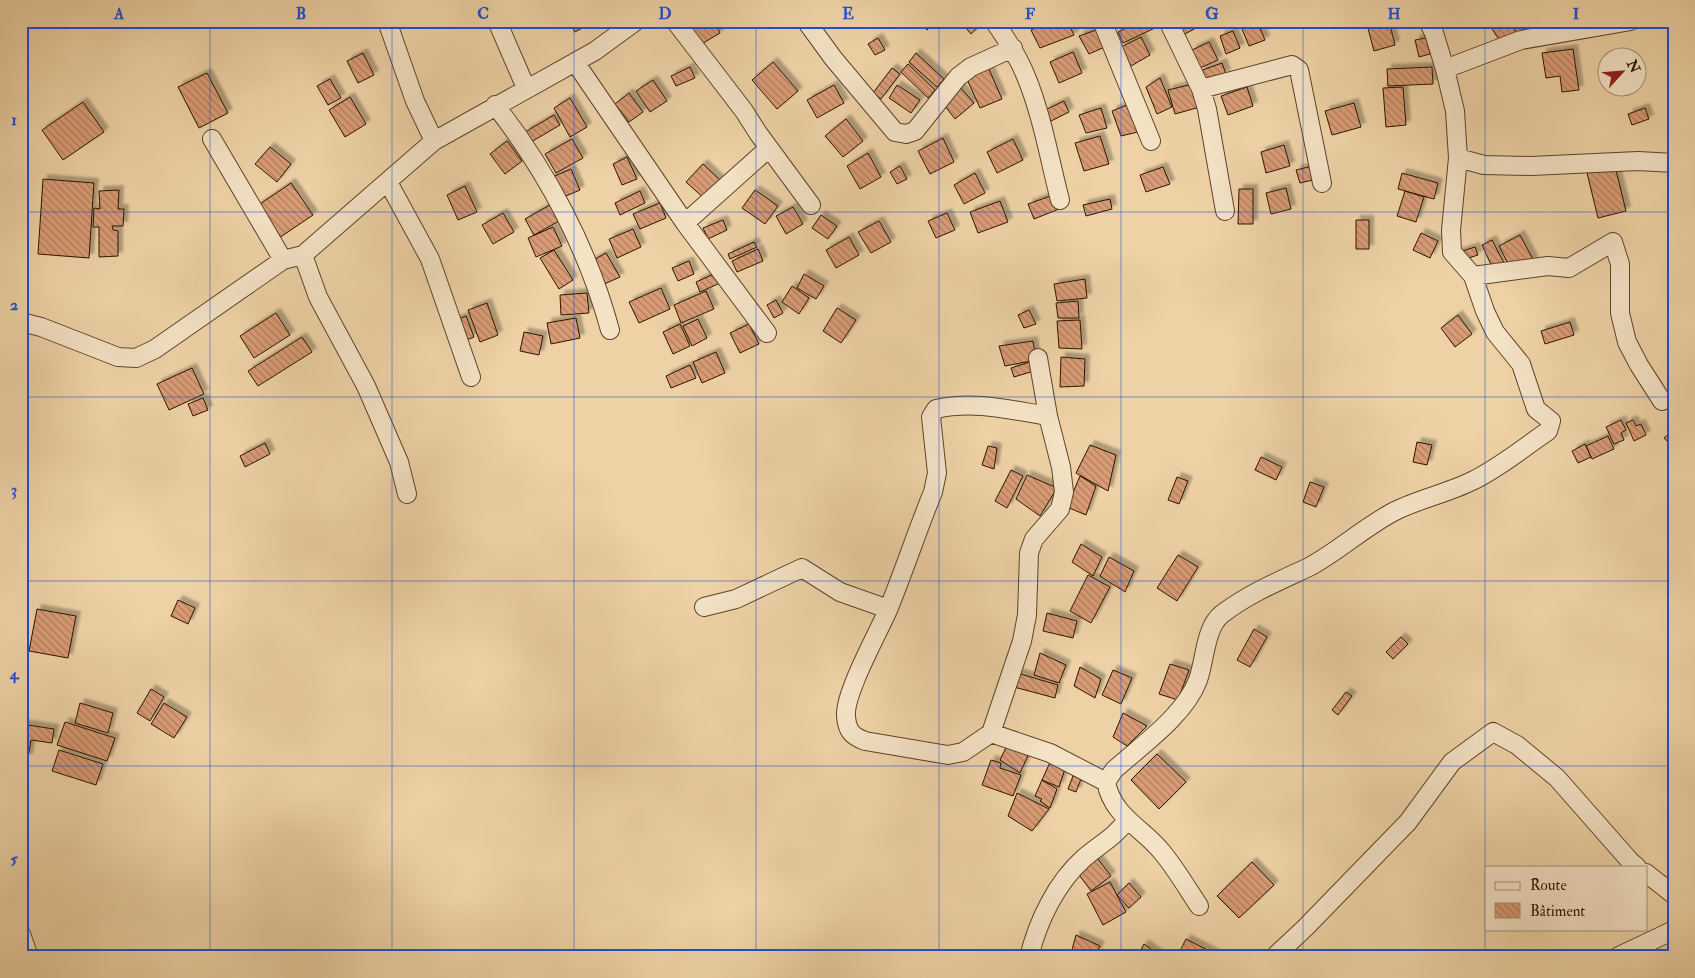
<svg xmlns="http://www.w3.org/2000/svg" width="1695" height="978" font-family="'IM FELL Double Pica',serif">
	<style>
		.building { fill: url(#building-back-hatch); stroke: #2c1400; filter: url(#shadow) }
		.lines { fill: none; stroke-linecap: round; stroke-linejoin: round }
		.minor-casing { stroke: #5c442a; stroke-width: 20 }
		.minor { stroke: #f4e2c5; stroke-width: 18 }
		.grid { fill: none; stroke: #1d4ed8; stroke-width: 1; stroke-opacity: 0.55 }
		.neatline { fill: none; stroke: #1d4ed8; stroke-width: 2 }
		.grid-label { font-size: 16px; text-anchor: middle; font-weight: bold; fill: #1d4ed8 }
	</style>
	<defs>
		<pattern id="building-back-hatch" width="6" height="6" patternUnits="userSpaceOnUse" patternTransform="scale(1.25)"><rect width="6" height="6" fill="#d99c76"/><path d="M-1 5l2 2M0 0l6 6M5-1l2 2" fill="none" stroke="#b07e5e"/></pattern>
		<filter id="shadow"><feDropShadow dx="4.5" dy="-4.5" stdDeviation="1" flood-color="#0004"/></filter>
	</defs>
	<rect width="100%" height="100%" fill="#eed2a6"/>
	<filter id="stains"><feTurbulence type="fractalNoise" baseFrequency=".004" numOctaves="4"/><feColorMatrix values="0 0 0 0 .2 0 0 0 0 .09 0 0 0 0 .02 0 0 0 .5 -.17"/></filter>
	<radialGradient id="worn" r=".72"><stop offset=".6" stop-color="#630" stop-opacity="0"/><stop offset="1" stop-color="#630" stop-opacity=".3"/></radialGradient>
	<path class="building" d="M569,21h26l-20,11z
		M691,21h23l6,12 -20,12 -12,-22z
		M919,21h18l-10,9z
		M960,21h25l-14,13z
		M1050,21h17l7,14 -34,13 -9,-18z
		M1140,21h15l2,6 -34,16 -5,-11z
		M1176,21h30l1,1 -24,13z
		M1247,21h10l8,19 -16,6 -9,-22z
		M1366,21h23l6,24 -21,6z
		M1487,21h22l9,15 -15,10z
		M1520,21h19l2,13 -17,3z
		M1099,29l8,17 -18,8 -10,-18z
		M1233,31l7,17 -14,6 -6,-18z
		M1141,37l9,18 -19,11 -10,-19z
		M878,38l7,12 -10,5 -7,-11z
		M1426,38l4,16 -11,3 -4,-17z
		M1209,42l9,18 -18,8 -8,-18z
		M1573,49l6,41 -17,2 -2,-16 -14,2 -4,-25z
		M1073,52l9,21 -23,10 -9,-21z
		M363,53l11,22 -16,8 -11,-22z
		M916,53l28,26 -7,8 -28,-25z
		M773,62l25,29 -21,18 -25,-29z
		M1222,63l4,11 -23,8 -3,-11z
		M908,64l27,26 -7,8 -27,-26z
		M690,67l5,11 -19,8 -5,-10z
		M988,67l14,32 -22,9 -14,-31z
		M1432,67l1,17 -45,2 -1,-17z
		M892,68l8,6 -19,25 -8,-6z
		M207,73l21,40 -29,15 -21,-41z
		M1160,78l12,29 -15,7 -11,-27z
		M330,79l11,19 -13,7 -11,-19z
		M653,80l14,21 -17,11 -14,-21z
		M1193,84l7,23 -25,7 -7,-24z
		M834,85l10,18 -27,15 -10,-18z
		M897,85l23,15 -9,13 -22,-15z
		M959,86l15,17 -19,16 -14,-18z
		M1247,87l6,19 -25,9 -7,-19z
		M1403,87l3,38 -20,2 -3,-39z
		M629,93l14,19 -14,10 -14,-18z
		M350,97l16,27 -21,13 -16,-27z
		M570,98l17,29 -17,10 -16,-29z
		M1064,101l5,11 -18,9 -6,-11z
		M83,102l21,30 -41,28 -21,-30z
		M1132,103l10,28 -21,5 -9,-25z
		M1354,103l7,24 -29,8 -7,-24z
		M1101,108l6,20 -21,5 -7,-18z
		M1645,108l4,11 -17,6 -4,-11z
		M554,115l6,10 -29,17 -6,-10z
		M846,119l17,22 -20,16 -18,-21z
		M1100,136l9,28 -25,7 -9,-28z
		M943,138l11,24 -24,12 -12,-23z
		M572,139l11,19 -27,15 -11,-19z
		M1013,139l10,21 -26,13 -10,-21z
		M507,141l15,20 -17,13 -15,-20z
		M1284,145l6,21 -24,7 -5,-21z
		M270,147l21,17 -14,18 -22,-18z
		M868,153l13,24 -21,12 -13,-23z
		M627,157l10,22 -15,6 -9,-21z
		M703,164l20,19 -17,17 -20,-18z
		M900,166l7,13 -10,5 -7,-12z
		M1313,166l4,13 -17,4 -4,-13z
		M1615,166l11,45 -28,7 -11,-45z
		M1163,167l7,17 -24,8 -6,-17z
		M571,169l9,21 -21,9 -9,-21z
		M975,173l10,20 -21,11 -10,-19z
		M1402,173l36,10 -4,16 -36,-10z
		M43,179l51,4 -5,75 -51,-4z
		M291,183l22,32 -34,23 -22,-32z
		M465,186l12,26 -19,8 -11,-25z
		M1286,188l5,21 -20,5 -5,-21z
		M1239,189h14v35h-15z
		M119,190l-1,19h6l-1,17h-11l1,4 5,1v25l-19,1v-30h-6l1,-19 6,1 -1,-18z
		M755,190l23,16 -13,18 -23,-16z
		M640,191l5,12 -25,12 -5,-12z
		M1405,191l19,6 -8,25 -19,-6z
		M1053,195l6,14 -25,10 -6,-15z
		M1110,199l2,10 -26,7 -3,-11z
		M1000,201l8,21 -30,11 -8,-21z
		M660,203l6,15 -26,11 -7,-15z
		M550,205l9,16 -25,14 -9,-16z
		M793,207l10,17 -17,10 -10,-18z
		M503,213l11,19 -21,12 -11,-19z
		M947,213l8,17 -19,8 -8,-17z
		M821,215l16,11 -9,13 -16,-11z
		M723,220l4,10 -19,9 -5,-11z
		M1356,220h13v29h-13z
		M879,221l12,21 -20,11 -13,-21z
		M553,227l9,19 -26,11 -8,-19z
		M633,229l8,18 -24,11 -8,-19z
		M1421,233l17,8 -8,17 -17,-8z
		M1520,235l14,26 -21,12 -14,-27z
		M849,237l10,18 -23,13 -10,-18z
		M1492,240l12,23 -11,6 -11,-24z
		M754,242l3,5 -27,12 -2,-5z
		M1475,247l3,8 -22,7 -3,-8z
		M758,249l5,12 -26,11 -5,-11z
		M554,250l19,30 -14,9 -19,-31z
		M606,253l14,24 -18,8 -12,-23z
		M689,261l5,13 -16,7 -6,-13z
		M716,273l4,10 -20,9 -4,-10z
		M804,274l20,12 -8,13 -19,-11z
		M1085,279l2,19 -30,3 -3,-17z
		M792,286l17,12 -10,16 -17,-12z
		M661,288l9,21 -31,14 -10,-21z
		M706,291l8,18 -33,14 -7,-18z
		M587,293l2,20 -28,2 -1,-20z
		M776,300l7,13 -9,5 -7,-13z
		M1078,301l1,17h-21l-2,-15z
		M487,303l11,32 -18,7 -12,-32z
		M837,308l19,12 -15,23 -18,-12z
		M1029,310l7,14 -12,4 -6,-13z
		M276,313l14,22 -36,23 -14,-22z
		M1458,315l14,19 -17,13 -14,-19z
		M466,316l8,21 -15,6 -8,-21z
		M576,318l4,20 -29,6 -4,-21z
		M698,319l9,19 -15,8 -9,-20z
		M1080,320l2,29 -23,-1 -2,-27z
		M1570,322l4,13 -29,9 -4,-13z
		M680,324l10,22 -17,8 -10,-22z
		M749,324l10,20 -19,9 -10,-20z
		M524,332l19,4 -4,19 -19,-4z
		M302,337l10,15 -54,34 -10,-15z
		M1033,341l3,19 -31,6 -6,-20z
		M716,352l9,21 -23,10 -9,-21z
		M1061,357l24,2 -1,27 -24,1z
		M1036,360l1,10 -23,7 -3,-9z
		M690,365l6,13 -25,10 -5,-12z
		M192,368l12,26 -35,16 -12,-26z
		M203,398l5,12 -15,6 -5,-12z
		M1621,420l5,10 -5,3 3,7 -10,4 -8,-17z
		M1633,420l3,6 5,-2 5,11 -12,6 -8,-18z
		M1674,429v19l-10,-10z
		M1608,436l6,13 -22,10 -6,-13z
		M1417,442l15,3 -5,20 -14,-3z
		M265,443l5,11 -25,13 -5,-11z
		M1585,444l6,13 -13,6 -6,-12z
		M1090,445l26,10 -8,36 -32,-18z
		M988,446l9,2 -3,21 -12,-4z
		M1261,457l21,10 -6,13 -21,-10z
		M1011,470l12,6 -16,32 -12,-7z
		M1027,475l30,13 -17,28 -24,-17z
		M1080,476l16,10 -10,29 -19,-8z
		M1177,477l11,4 -9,23 -11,-4z
		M1310,482l14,5 -8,20 -13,-5z
		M1081,544l21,13 -9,19 -21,-14z
		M1178,555l20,12 -21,34 -20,-13z
		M1109,557l25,14 -9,21 -25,-16z
		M1088,575l22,12 -19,36 -21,-12z
		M178,600l17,8 -7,16 -17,-8z
		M37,609l39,7 -8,42 -39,-7z
		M1047,613l30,8 -4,17 -30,-7z
		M1254,629l13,8 -17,30 -13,-7z
		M1401,637l7,7 -15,15 -7,-7z
		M1040,653l26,12 -7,18 -25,-8z
		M1170,664l19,6 -11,30 -19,-6z
		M1080,667l21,12 -6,19 -21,-12z
		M1113,670l19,8 -11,26 -19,-9z
		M1017,673l41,12 -3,13 -41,-11z
		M151,689l13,8 -14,24 -13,-8z
		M1346,692l6,4 -14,19 -6,-5z
		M80,703l33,10 -5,20 -33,-10z
		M164,703l23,14 -13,21 -23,-14z
		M1123,713l24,13 -20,20 -14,-9z
		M65,722l50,16 -8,23 -50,-16z
		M21,724l33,5 -2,14 -21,-3 -3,18 -7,-1z
		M1009,741l22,8 -11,24 -20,-13z
		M59,750l44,14 -7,21 -44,-14z
		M1157,754l29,28 -27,27 -28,-29z
		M1052,758l14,8 -7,21 -17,-7z
		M991,760l10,3 -1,5 21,7 -8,21 -31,-11z
		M1073,776l8,3 -5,13 -8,-3z
		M1042,780l15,9 -7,19 -10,-7 2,-2 -7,-3z
		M1017,793l32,16 -17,22 -24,-15z
		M1094,854l17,22 -20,15 -17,-23z
		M1252,862l22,23 -35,33 -22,-22z
		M1110,882l16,30 -23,13 -16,-31z
		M1129,883l12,14 -12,11 -12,-13z
		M1076,935l24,11 -6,11h-24z
		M1186,939l29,15 -2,3h-32l-3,-2z
		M1144,944l18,13h-25z"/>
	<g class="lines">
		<defs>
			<path id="minor" d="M387,21l28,80 19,40
				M497,21l29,67
				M675,21l69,90 14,22 53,72
				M806,21l27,37 62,74 11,2 9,-3 43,-54 13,-10 42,-19
				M994,21c12,17 23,34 31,53 17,40 24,84 35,126
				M1102,21l49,120
				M1168,21l33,68 6,20 18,102
				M575,62l110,161 82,110
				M1445,69l76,-29 110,-19
				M1201,89l91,-24 7,5 23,113
				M495,105c52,66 93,144 115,225
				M212,139l71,121
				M1458,158l26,7 47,1 107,-5 36,2
				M388,182l42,77 41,118
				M685,223l84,-75
				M303,255l15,42 48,89 33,76 8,32
				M1473,276l75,-10 21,2 44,-26 7,22v49l7,29 12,23 23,36
				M21,322l20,5 77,30 18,1 19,-9 128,-89 20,-5 131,-114 161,-90 41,-30
				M1038,358l10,58 13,51 3,25 -4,17 -26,30 -5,14 -2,62 -5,26 -31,92 -28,19 -15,3 -83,-14c-13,-5 -18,-10 -19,-25 -2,-22 32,-83 42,-106 16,-39 29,-79 45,-118l4,-19 -6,-56 5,-8c37,-9 75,1 112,7
				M704,607l32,-8 66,-31 38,24 48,17
				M991,733l59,20 56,29
				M1646,873l28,22
				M1199,906c-12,-18 -23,-37 -37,-54 -20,-25 -49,-35 -56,-70l8,-12c28,-25 71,-55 84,-90 7,-19 7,-53 24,-66 28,-21 57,-33 87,-47 30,-16 55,-40 86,-56 24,-12 53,-18 77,-30 27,-13 51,-33 76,-50l3,-10 -15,-12 -15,-45 -26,-32 -10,-21 -12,-35 -21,-24 -1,-22 7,-72 -3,-47 -10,-42 -11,-36 -6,-12
				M21,934l8,23
				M1029,957c9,-36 27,-74 55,-99 16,-14 30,-20 43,-38
				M1274,957l31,-29 103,-106 44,-60 41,-30 24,13 40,33 73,83 7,6
				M1617,957l57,-27"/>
		</defs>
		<use href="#minor" class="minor-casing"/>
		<use href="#minor" class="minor"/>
	</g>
	<path class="grid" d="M210,21v936M392,21v936M574,21v936M756,21v936M939,21v936M1121,21v936M1303,21v936M1485,21v936M21,212h1653M21,397h1653M21,581h1653M21,766h1653"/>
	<rect width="1695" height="978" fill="none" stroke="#eed2a6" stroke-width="55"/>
	<rect x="1485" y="866" width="162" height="65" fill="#f4e2c5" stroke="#a49076"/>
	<rect x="1495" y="882" width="25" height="8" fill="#f4e2c5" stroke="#a49076"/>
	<text x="1530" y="890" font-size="15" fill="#2c1400">Route</text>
	<rect x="1495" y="903" width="25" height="15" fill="url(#building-back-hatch)" stroke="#a49076"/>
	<text x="1530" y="916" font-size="15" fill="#2c1400">Bâtiment</text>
	<g transform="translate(1622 72) rotate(64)"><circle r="24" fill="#f4e2c5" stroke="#a49076"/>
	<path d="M0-4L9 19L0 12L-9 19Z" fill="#8f2418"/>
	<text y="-8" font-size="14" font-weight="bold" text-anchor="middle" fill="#2c1400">N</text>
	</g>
	<rect x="28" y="28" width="1640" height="922" class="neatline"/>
	<g class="grid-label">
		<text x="119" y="19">A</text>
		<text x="301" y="19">B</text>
		<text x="483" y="19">C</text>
		<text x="665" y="19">D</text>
		<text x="848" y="19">E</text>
		<text x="1030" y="19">F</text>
		<text x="1212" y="19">G</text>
		<text x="1394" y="19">H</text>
		<text x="1576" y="19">I</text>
		<text x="14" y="125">1</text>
		<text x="14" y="310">2</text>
		<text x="14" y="495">3</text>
		<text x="14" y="679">4</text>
		<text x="14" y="864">5</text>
	</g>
	<rect width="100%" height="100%" filter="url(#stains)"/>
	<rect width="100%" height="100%" fill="url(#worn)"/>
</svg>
